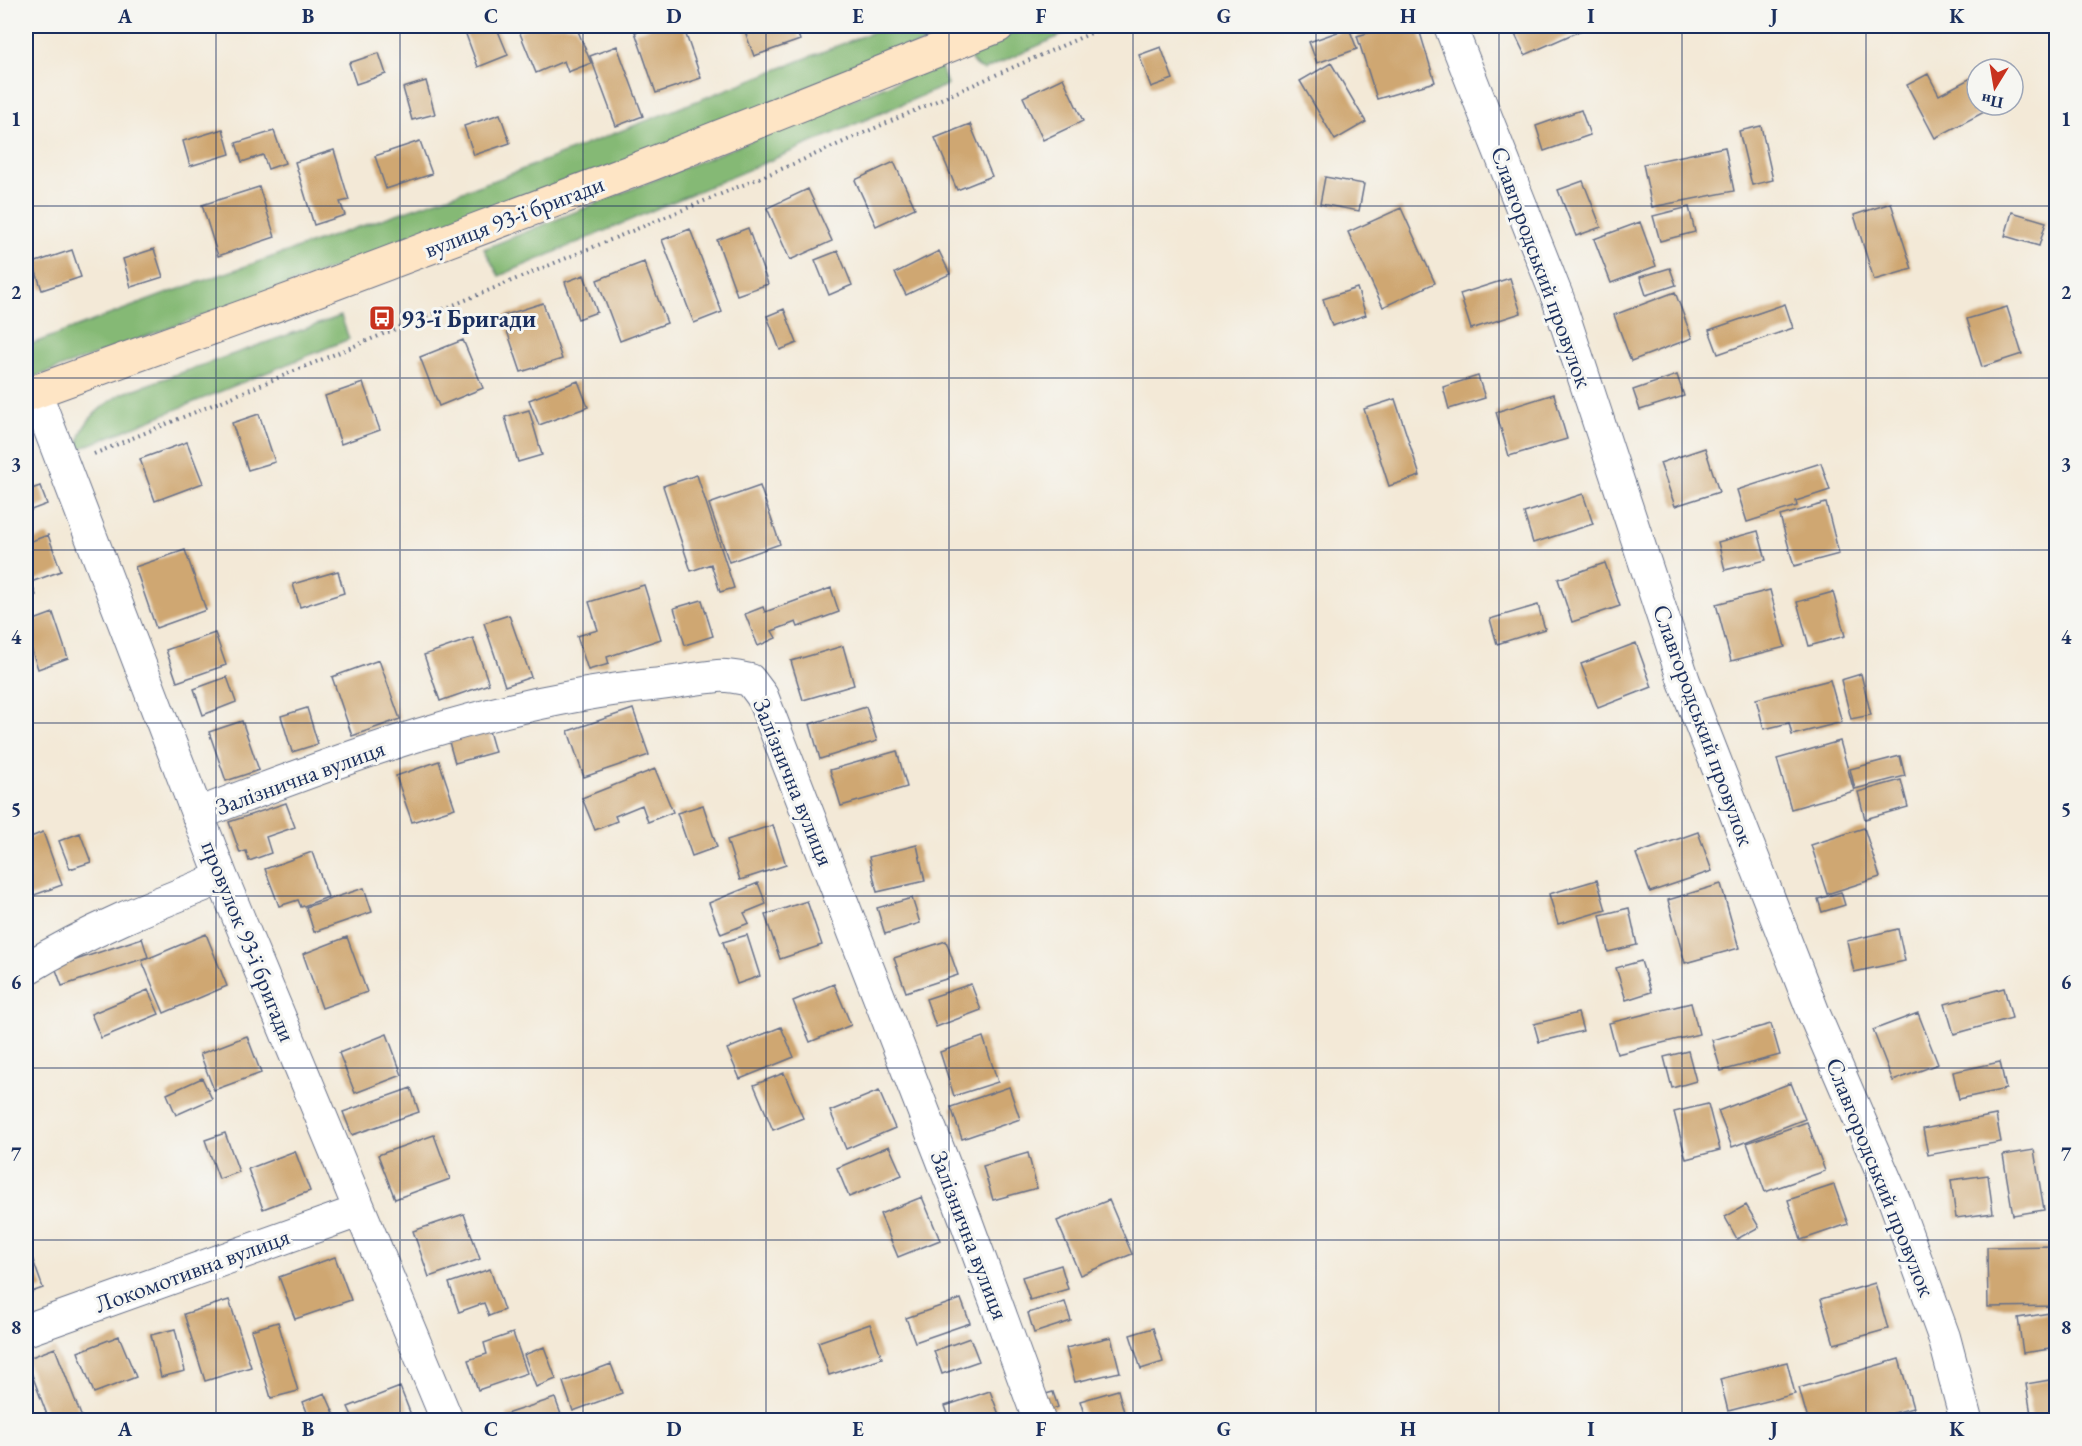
<svg xmlns="http://www.w3.org/2000/svg" width="2082" height="1446" font-family="'EB Garamond',serif">
	<style>
		.forest { fill: #85b974; stroke: #507469; stroke-width: 1.5 }
		.building { fill: #cfa772 }
		.lines { fill: none; stroke-linecap: round; stroke-linejoin: round }
		.minor-casing { stroke: #677088; stroke-width: 34 }
		.secondary-casing { stroke: #677088; stroke-width: 35 }
		.path { stroke: #677088; stroke-width: 4; stroke-dasharray: 1.5 4.5; stroke-linecap: butt }
		.minor { stroke: #fff; stroke-width: 32 }
		.secondary { stroke: #fee5c5; stroke-width: 33 }
		.grid { fill: none; stroke: #1b2f5e; stroke-width: 1.5; stroke-opacity: 0.55 }
		.labels { text-anchor: middle; dominant-baseline: central; stroke-width: 6; stroke-linejoin: round; paint-order: stroke }
		.street-label { font-size: 24px; fill: #1b2f5e; stroke: #f6f6f2 }
		.poi-label { font-size: 24px; font-weight: bold; fill: #1b2f5e; stroke: #f6f6f2; text-anchor: start }
		.neatline { fill: none; stroke: #1b2f5e; stroke-width: 2 }
		.grid-label { font-size: 20px; text-anchor: middle; font-weight: bold; fill: #1b2f5e }
	</style>
	<rect width="100%" height="100%" fill="#f6f6f2"/>
	<filter id="ink" filterUnits="userSpaceOnUse"><feTurbulence type="fractalNoise" baseFrequency=".0167" numOctaves="2"/><feDisplacementMap in="SourceGraphic" scale="12" xChannelSelector="R" yChannelSelector="G"/><feConvolveMatrix kernelMatrix="1 2 1 2 8 2 1 2 1" color-interpolation-filters="sRGB"/></filter>
	<filter id="wash" filterUnits="userSpaceOnUse"><feTurbulence type="fractalNoise" baseFrequency=".008" numOctaves="4" result="noise"/><feDisplacementMap in="SourceGraphic" scale="24" xChannelSelector="R" yChannelSelector="G"/><feGaussianBlur stdDeviation="1.35" result="paint"/><feColorMatrix in="noise" values="0 0 0 0 0 0 0 0 0 0 0 0 0 0 0 0 0 1.4 0 .05"/><feComposite in="paint" operator="in"/></filter>
	<g filter="url(#wash)">
		<rect width="100%" height="100%" fill="#f3e9d7"/>
		<path class="forest" d="M888,26h54l3,8 -258,106 -661,240v-34l142,-53 330,-114z
			M1032,26h50l-98,44c-9,-3 -12,-8 -16,-16l2,-6z
			M940,64l7,21 -448,191 -15,-27z
			M341,316l8,23 -270,110c-3,-24 24,-44 42,-55z"/>
		<g id="blocks">
			<path class="building" d="M472,26h24l12,29 -30,12 -14,-38z
				M532,26h44l15,37 -23,9 -4,-11 -28,12 -17,-42z
				M656,26h27l18,52 -45,15 -21,-61z
				M743,26h52l5,14 -46,16z
				M1393,26h25l17,56 -58,17 -20,-63z
				M1511,26h80l-66,29z
				M1349,28l8,21 -40,14 -8,-21z
				M617,46l26,70 -27,10 -26,-70z
				M1161,47l12,32 -22,8 -12,-32z
				M379,53l7,21 -30,10 -7,-21z
				M1331,63l35,59 -31,18 -35,-59z
				M1928,74l11,21 32,-17 6,11v16h8l3,5 -53,28 -28,-53z
				M1063,78l20,43 -40,19 -20,-43z
				M426,81l9,33 -23,6 -9,-32z
				M1581,110l9,25 -46,16 -8,-25z
				M500,114l10,29 -36,12 -10,-29z
				M970,124l22,52 -35,14 -22,-52z
				M1761,126l12,54 -21,5 -13,-54z
				M223,129l7,25 -40,12 -7,-25z
				M274,131l11,32 -17,6 -5,-14 -21,7 -6,-19z
				M420,141l12,33 -46,15 -11,-33z
				M1725,147l9,44 -82,16 -9,-43z
				M334,150l15,50 -9,2 5,13 -31,10 -19,-63z
				M894,162l21,46 -39,18 -21,-46z
				M1325,177l39,7 -5,27 -39,-7z
				M1583,181l18,46 -25,9 -18,-46z
				M259,187l16,50 -57,19 -16,-51z
				M808,189l24,52 -42,19 -23,-52z
				M1891,203l21,66 -38,11 -20,-65z
				M1689,207l6,25 -35,9 -7,-25z
				M1401,208l34,75 -52,24 -35,-75z
				M2012,212l34,10 -7,24 -34,-10z
				M1640,222l16,44 -45,17 -17,-44z
				M748,228l20,56 -31,11 -20,-55z
				M690,229l32,83 -28,11 -32,-83z
				M154,249l9,28 -32,10 -8,-28z
				M72,250l9,27 -39,13 -9,-27z
				M838,251l14,34 -23,10 -14,-35z
				M939,251l11,23 -44,21 -11,-22z
				M644,262l23,61 -47,18 -23,-61z
				M1670,268l6,17 -30,10 -6,-18z
				M584,275l13,37 -19,7 -13,-37z
				M1510,278l11,35 -50,16 -11,-35z
				M1357,288l9,27 -34,11 -9,-27z
				M1675,292l17,46 -61,23 -17,-46z
				M543,303l19,56 -41,13 -19,-56z
				M1785,304l8,24 -75,26 -9,-24z
				M2007,307l15,47 -40,13 -15,-48z
				M784,309l13,34 -17,7 -13,-34z
				M463,340l20,48 -44,18 -19,-49z
				M1677,375l7,21 -44,14 -7,-20z
				M1478,376l7,22 -36,11 -6,-22z
				M578,381l10,26 -49,18 -10,-25z
				M363,383l17,47 -39,14 -16,-48z
				M1554,394l13,45 -58,17 -13,-44z
				M1395,399l25,77 -31,10 -25,-77z
				M529,410l13,45 -24,7 -13,-45z
				M259,414l16,48 -27,8 -16,-47z
				M187,442l16,41 -48,18 -15,-42z
				M1705,448l14,44 -44,14 -15,-43z
				M1821,463l9,27 -34,11 1,5 -50,16 -10,-32z
				M697,475l37,113 -14,4 -9,-28 -20,7 -28,-85z
				M40,486l7,18 -21,8v-21z
				M760,486l20,58 -51,18 -20,-58z
				M1583,494l10,30 -60,19 -9,-30z
				M1826,503l13,51 -45,12 -14,-50z
				M1758,531l8,29 -41,10 -7,-28z
				M48,535l13,36 -30,11 5,13 -10,4v-56z
				M185,550l21,60 -50,18 -21,-61z
				M1605,563l15,43 -48,16 -14,-43z
				M338,571l6,22 -44,14 -7,-23z
				M644,585l17,54 -54,18 2,7 -21,6 -11,-34 21,-6 -9,-28z
				M831,588l8,24 -41,15 -2,-5 -24,9 4,7 -18,8 -13,-32 18,-7 2,5z
				M1770,590l15,57 -54,14 -15,-57z
				M1833,592l12,44 -36,10 -12,-44z
				M702,600l11,36 -28,9 -11,-37z
				M1538,605l7,24 -48,15 -7,-25z
				M53,613l15,45 -30,11 -12,-36v-10z
				M509,615l22,62 -26,9 -21,-63z
				M215,633l11,32 -49,17 -11,-32z
				M473,638l16,46 -49,17 -16,-46z
				M1636,643l16,44 -54,21 -17,-44z
				M843,646l11,39 -51,15 -12,-39z
				M379,660l21,59 -48,17 -20,-59z
				M1861,674l10,41 -20,4 -10,-39z
				M227,677l9,25 -33,13 -9,-26z
				M1830,680l12,42 -50,13 -3,-12 -25,6 -8,-30z
				M866,707l11,34 -57,18 -10,-35z
				M307,708l11,36 -26,8 -11,-36z
				M633,709l16,46 -65,22 -16,-46z
				M242,721l17,49 -33,11 -17,-49z
				M489,731l6,21 -40,11 -6,-21z
				M1840,741l14,50 -63,18 -14,-50z
				M897,751l10,36 -66,19 -11,-36z
				M1900,756l5,20 -50,13 -5,-20z
				M439,761l16,47 -43,14 -16,-46z
				M655,769l18,43 -25,10 -6,-17 -27,11 2,5 -22,9 -13,-32z
				M1901,780l7,27 -43,12 -7,-27z
				M286,803l9,24 -29,10 5,16 -22,8 -3,-10 -6,2 -11,-31z
				M703,805l14,42 -25,9 -15,-43z
				M773,825l13,40 -46,15 -13,-40z
				M1864,828l16,49 -53,17 -16,-49z
				M43,832l19,53 -36,13v-59z
				M1698,832l14,39 -62,21 -14,-38z
				M80,833l11,29 -21,7 -11,-28z
				M917,845l8,36 -48,11 -8,-35z
				M312,852l16,45 -27,10 -3,-7 -19,6 -14,-37z
				M1597,880l9,30 -48,14 -9,-30z
				M758,883l8,21 -22,9 5,10 -28,11 -12,-31z
				M1721,884l18,64 -54,15 -17,-63z
				M364,888l8,24 -58,20 -8,-25z
				M1841,892l4,13 -23,7 -4,-13z
				M912,898l8,25 -35,11 -8,-26z
				M807,901l15,44 -42,14 -15,-44z
				M1629,908l8,37 -29,7 -8,-37z
				M1898,929l7,32 -51,11 -7,-31z
				M206,934l21,52 -63,27 -22,-52z
				M747,935l13,41 -23,8 -14,-42z
				M347,937l20,55 -45,16 -19,-54z
				M142,938l6,19 -86,29 -7,-19z
				M946,941l12,34 -52,17 -12,-34z
				M1641,961l10,31 -25,8 -10,-32z
				M834,984l17,41 -41,17 -17,-41z
				M971,984l10,26 -45,17 -10,-28z
				M2004,988l8,30 -58,16 -9,-30z
				M148,990l11,24 -58,24 -10,-24z
				M1691,1003l8,31 -82,20 -8,-31z
				M1578,1013l5,18 -44,11 -5,-18z
				M1918,1013l20,51 -45,17 -20,-51z
				M1771,1024l9,31 -59,16 -9,-31z
				M781,1027l13,30 -54,22 -13,-30z
				M387,1034l15,41 -47,18 -16,-40z
				M247,1036l14,37 -47,17 -14,-36z
				M983,1037l15,45 -44,14 -14,-44z
				M1688,1051l8,30 -24,7 -8,-31z
				M2000,1062l6,27 -47,10 -6,-27z
				M784,1073l19,45 -30,12 -19,-45z
				M202,1078l10,21 -36,16 -9,-21z
				M1791,1083l14,36 -73,28 -14,-36z
				M1009,1087l11,32 -58,20 -11,-32z
				M411,1088l8,24 -67,23 -9,-23z
				M879,1091l16,37 -49,21 -16,-38z
				M1708,1104l12,46 -34,9 -12,-47z
				M1996,1115l5,27 -73,13 -5,-26z
				M1807,1122l18,49 -60,21 -18,-49z
				M225,1133l14,39 -20,7 -14,-39z
				M434,1135l16,44 -55,20 -17,-44z
				M889,1146l13,29 -53,22 -12,-29z
				M2034,1150l10,60 -31,5 -10,-60z
				M295,1151l15,40 -47,18 -15,-40z
				M1028,1153l9,35 -44,12 -10,-34z
				M1988,1175l5,38 -37,5 -5,-38z
				M1834,1185l14,39 -47,16 -13,-40z
				M922,1197l18,43 -42,17 -18,-43z
				M1109,1200l23,54 -52,21 -23,-54z
				M1746,1205l13,22 -22,12 -12,-22z
				M464,1214l16,45 -51,18 -16,-46z
				M26,1241l17,47 -17,6z
				M2053,1246l1,60 -66,1 -1,-60z
				M335,1257l16,43 -56,19 -16,-42z
				M1061,1265l7,24 -38,11 -8,-23z
				M490,1269l14,41 -15,6 -5,-13 -25,9 -10,-29z
				M1875,1283l13,46 -54,15 -13,-45z
				M961,1299l9,24 -55,19 -9,-24z
				M229,1300l22,67 -46,14 -21,-67z
				M1065,1302l6,19 -37,12 -6,-20z
				M2056,1312v36l-33,5 -5,-35z
				M278,1322l20,69 -27,7 -20,-68z
				M870,1324l12,34 -53,17 -11,-33z
				M1153,1328l10,34 -22,7 -11,-34z
				M175,1329l10,42 -24,6 -10,-42z
				M513,1333l14,40 -49,17 -10,-30 19,-6 -3,-11z
				M119,1336l17,41 -42,16 -16,-41z
				M1111,1337l9,35 -45,10 -9,-34z
				M970,1338l9,23 -37,13 -8,-23z
				M544,1347l12,32 -20,8 -12,-32z
				M55,1348l27,70 -6,2h-27l-23,-61z
				M1899,1359l14,49 -45,12h-60l-9,-32z
				M1787,1362l8,32 -67,17 -8,-32z
				M611,1364l11,29 -49,18 -10,-29z
				M2056,1379v41h-24l-6,-36z
				M400,1387l13,33h-59l-6,-13z
				M1118,1390l6,22 -28,8h-10l-6,-19z
				M990,1391l11,29h-51l-5,-14z
				M1053,1392l5,15 -11,4 -5,-16z
				M325,1393l12,27h-27l-7,-18z
				M555,1398l8,22h-55l-2,-6z"/>
		</g>
	</g>
	<g filter="url(#ink)">
		<use href="#blocks" fill-opacity="0" stroke="#677088" stroke-width="1.5"/>
		<g class="lines">
			<defs>
				<path id="minor" d="M1450,26l108,273 126,382 130,333 81,188 49,135 22,83
					M35,391l187,487 225,542
					M198,814c147,-57 294,-112 453,-129 22,-2 45,-7 67,-9 10,-1 22,2 32,4l12,16 203,522 74,202
					M26,969c63,-39 127,-64 196,-91
					M26,1330l333,-119"/>
				<path id="secondary" d="M26,395l280,-101 345,-130 347,-138"/>
			</defs>
			<use href="#minor" class="minor-casing"/>
			<use href="#secondary" class="secondary-casing"/>
			<path class="path" d="M94,454l697,-289 316,-139"/>
			<use href="#minor" class="minor"/>
			<use href="#secondary" class="secondary"/>
		</g>
	</g>
	<path class="grid" d="M216,26v1394M400,26v1394M583,26v1394M766,26v1394M949,26v1394M1133,26v1394M1316,26v1394M1499,26v1394M1682,26v1394M1866,26v1394M26,206h2030M26,378h2030M26,550h2030M26,723h2030M26,896h2030M26,1068h2030M26,1240h2030"/>
	<defs>
		<symbol id="bus-square" viewBox="-11 -11 22 22"><rect x="-9" y="-9" width="18" height="18" rx="4" fill="#c8321e" stroke="#f6f6f2"/><path d="M-5-6H5V4H4V6H2V4H-2V6H-4V4H-5ZM-3.5-4V0h7V-4ZM-3.5 1.2v1.5H-2V1.2ZM2 1.2v1.5H3.5V1.2Z" fill="#fff"/></symbol>
	</defs>
	<g fill-rule="evenodd">
		<use href="#bus-square" x="367" y="303" width="30" height="30"/>
	</g>
	<g class="labels">
		<g class="street-label">
			<text transform="translate(514 216) rotate(-21)">вулиця 93-ї бригади</text>
			<text transform="translate(1542 267) rotate(70)">Славгородський провулок</text>
			<text transform="translate(1704 725) rotate(70)">Славгородський провулок</text>
			<text transform="translate(300 777) rotate(-20)">Залізнична вулиця</text>
			<text transform="translate(794 782) rotate(68)">Залізнична вулиця</text>
			<text transform="translate(249 941) rotate(68)">провулок 93-ї бригади</text>
			<text transform="translate(1881 1177) rotate(68)">Славгородський провулок</text>
			<text transform="translate(970 1235) rotate(69)">Залізнична вулиця</text>
			<text transform="translate(192 1270) rotate(-20)">Локомотивна вулиця</text>
		</g>
		<g class="poi-label">
			<text x="401" y="318">93-ї Бригади</text>
		</g>
	</g>
	<rect width="2082" height="1446" fill="none" stroke="#f6f6f2" stroke-width="66"/>
	<g transform="translate(1995 87) rotate(191)"><circle r="28" fill="#f6f6f2" stroke="#9ea6b7" stroke-width="1.5"/>
	<path d="M0-4.5L10 22L0 15L-10 22Z" fill="#c8321e"/>
	<text y="-9" font-size="16" font-weight="bold" text-anchor="middle" fill="#1b2f5e">Пн</text>
	</g>
	<rect x="33" y="33" width="2016" height="1380" class="neatline"/>
	<g class="grid-label">
		<text x="125" y="23">A</text>
		<text x="308" y="23">B</text>
		<text x="491" y="23">C</text>
		<text x="674" y="23">D</text>
		<text x="858" y="23">E</text>
		<text x="1041" y="23">F</text>
		<text x="1224" y="23">G</text>
		<text x="1408" y="23">H</text>
		<text x="1591" y="23">I</text>
		<text x="1774" y="23">J</text>
		<text x="1957" y="23">K</text>
		<text x="16" y="126">1</text>
		<text x="2066" y="126">1</text>
		<text x="16" y="299">2</text>
		<text x="2066" y="299">2</text>
		<text x="16" y="471">3</text>
		<text x="2066" y="471">3</text>
		<text x="16" y="644">4</text>
		<text x="2066" y="644">4</text>
		<text x="16" y="816">5</text>
		<text x="2066" y="816">5</text>
		<text x="16" y="989">6</text>
		<text x="2066" y="989">6</text>
		<text x="16" y="1161">7</text>
		<text x="2066" y="1161">7</text>
		<text x="16" y="1334">8</text>
		<text x="2066" y="1334">8</text>
		<text x="125" y="1436">A</text>
		<text x="308" y="1436">B</text>
		<text x="491" y="1436">C</text>
		<text x="674" y="1436">D</text>
		<text x="858" y="1436">E</text>
		<text x="1041" y="1436">F</text>
		<text x="1224" y="1436">G</text>
		<text x="1408" y="1436">H</text>
		<text x="1591" y="1436">I</text>
		<text x="1774" y="1436">J</text>
		<text x="1957" y="1436">K</text>
	</g>
</svg>
